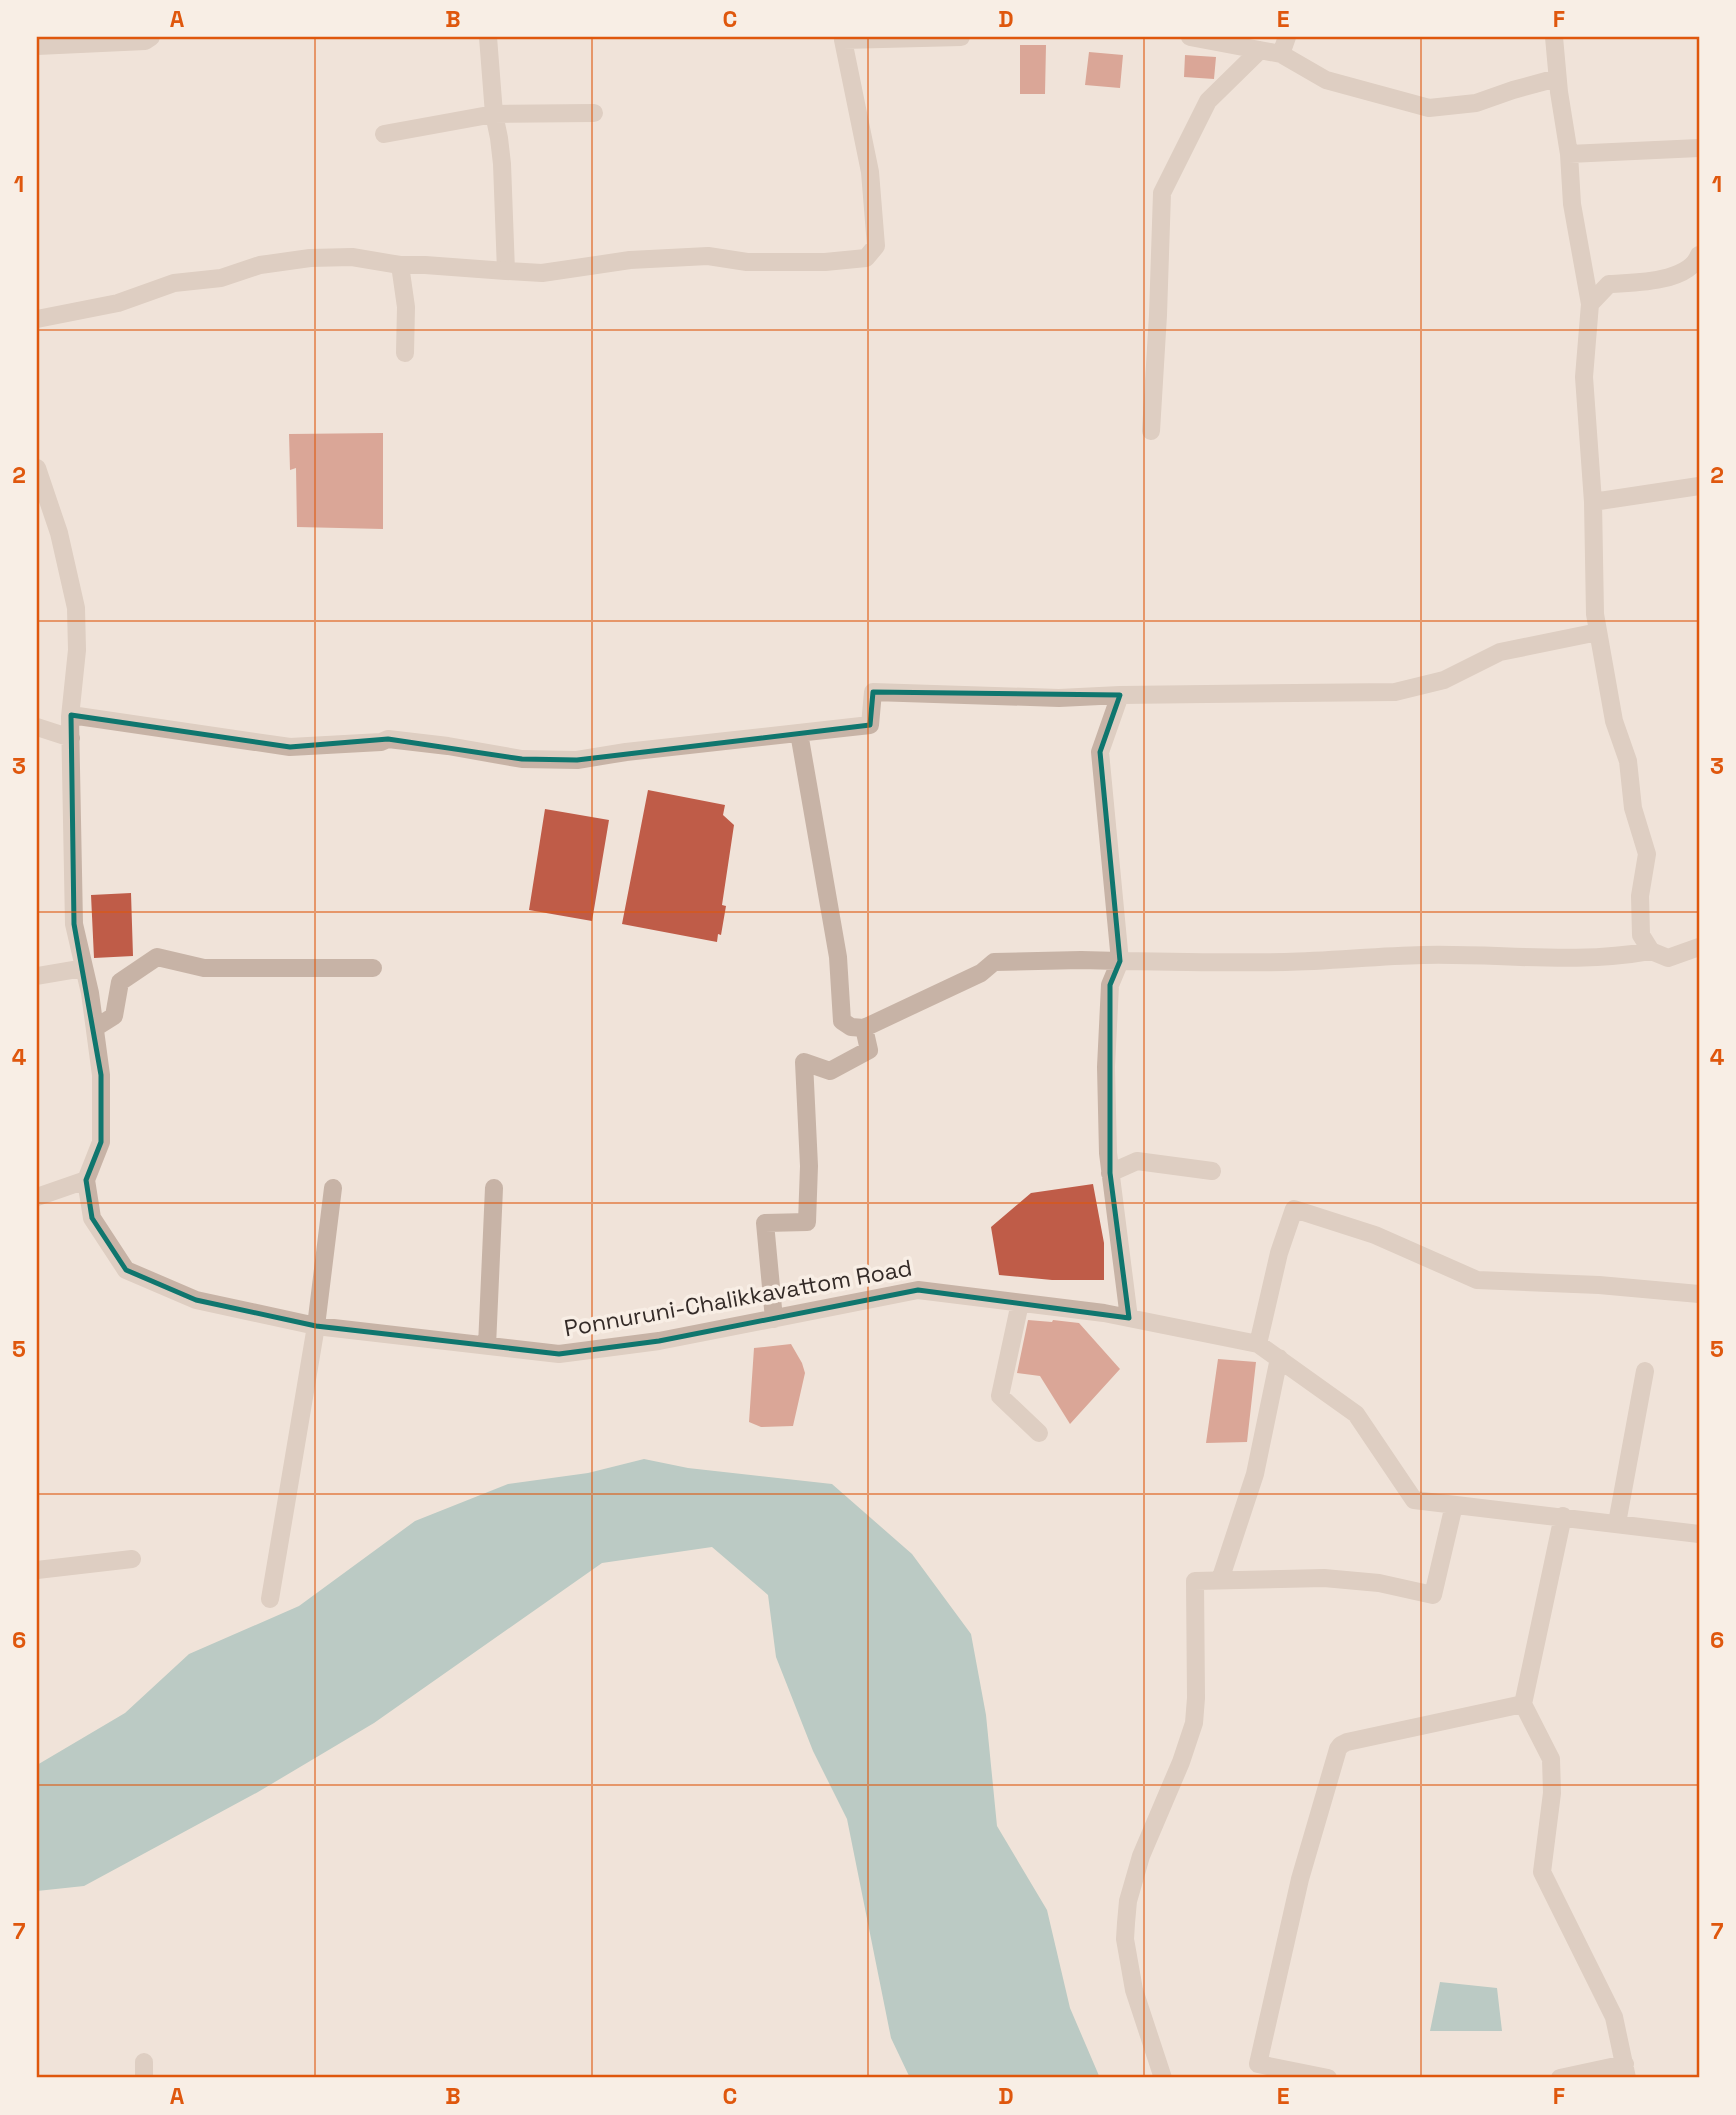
<svg xmlns="http://www.w3.org/2000/svg" width="1736" height="2115" font-family="'Space Grotesk',sans-serif">
	<style>
		.water { fill: #7aabaa }
		.building { fill: #bf5c48 }
		.lines { fill: none; stroke-linecap: round; stroke-linejoin: round }
		.minor { stroke: #c7b3a6; stroke-width: 18 }
		.marked { fill: none; stroke: #0f766e; stroke-width: 5; stroke-linejoin: round }
		.grid { fill: none; stroke: #df570d; stroke-width: 2; stroke-opacity: 0.55 }
		.labels { text-anchor: middle; dominant-baseline: central; stroke-width: 7; stroke-linejoin: round; paint-order: stroke }
		.street-label { font-size: 23px; fill: #332a27; stroke: #f8eee5 }
		.neatline { fill: none; stroke: #df570d; stroke-width: 2.5 }
		.grid-label { font-size: 23px; text-anchor: middle; font-weight: bold; fill: #df570d }
	</style>
	<rect width="100%" height="100%" fill="#f0e3d9"/>
	<path class="water" d="M644,1459l44,9 144,16 80,70 59,80 15,81 11,111 50,84 23,98 30,70h-190l-19,-40 -44,-219 -34,-68 -37,-94 -8,-62 -56,-48 -110,16 -228,160 -116,69 -174,94 -47,5v-126l88,-52 64,-59 110,-48 116,-85 93,-37 80,-11z
		M1440,1982l57,6 5,43h-72z"/>
	<path class="building" d="M1020,45h26l-1,49h-25z
		M1089,52l34,3 -3,33 -35,-3z
		M1185,55l31,2 -2,22 -30,-2z
		M383,433v96l-86,-2 -1,-59 -6,2 -1,-36z
		M648,790l77,15 -2,10 11,10 -12,80 4,1 -5,29 -3,-1 -1,8 -95,-18z
		M545,809l64,11 -17,101 -63,-11z
		M131,893l2,63 -39,2 -3,-63z
		M1093,1184l11,59v37h-52l-53,-5 -8,-48 40,-34z
		M1028,1320l24,2 1,-2 26,3 41,46 -50,55 -30,-48 -23,-3z
		M791,1344l11,19 3,10 -12,53 -32,1 -12,-5 5,-74z
		M1218,1359l38,3 -9,80 -41,1z"/>
	<g class="lines">
		<path class="minor" d="M1190,37l91,17 6,-17
			M1554,37l5,55 10,62 3,50 18,100 -6,73 9,125 2,112 19,107 14,40 5,47 14,46 -7,42 1,39 10,16 17,7 31,-11
			M37,46l108,-5 6,-4
			M1281,54l45,26 103,28 47,-5 37,-13 44,-12
			M384,134l110,-20 100,-1
			M1569,154l130,-6
			M506,271l36,2 88,-13 78,-4 39,6h78l41,-4 10,-12 -6,-74 -27,-132 118,-3
			M1590,304l19,-20c26,-1 80,-2 90,-29
			M37,319l81,-16 56,-20 47,-5 39,-13 50,-7 42,-1 48,8
			M405,353l1,-46 -6,-42h25l81,6 -4,-107 -3,-26 -5,-24 -6,-77
			M1151,431l7,-116 4,-122 46,-92 52,-51
			M37,468l22,65 17,75 1,42 -7,67 4,207 16,69 11,82v67l-15,38
			M1593,502l106,-16
			M1120,695l275,-3 49,-12 56,-28 98,-20
			M71,715l219,32 91,-5 7,-3 60,7 74,13 55,1 49,-8 244,-27 3,-33 186,6 61,-3 -20,57 20,209 -39,-1 -87,2 -13,11 -117,55 -13,-1 -9,-6 -4,-64 -39,-224
			M37,727l34,11
			M37,976l47,-8
			M95,1028l19,-12 6,-34 37,-25 47,11h169
			M1110,1173l27,-12 75,10
			M37,1197l49,-17 6,38 34,52 70,30 120,26 243,28 100,-13 259,-51 186,23 154,31 98,70 58,86 285,34
			M1020,1303l-20,93 39,37
			M1129,1318l-21,-165 -2,-86 4,-82 10,-24c55,1 110,2 165,1 46,-1 92,-6 138,-7 77,-2 151,10 228,-4
			M774,1319l-9,-96 42,-1 2,-56 -5,-104 26,9 39,-21 -5,-22
			M1258,1344l21,-91 15,-44 81,26 102,45 122,5 100,9
			M487,1346l7,-158
			M1563,1516l-40,188 28,55 1,34 -10,79 72,145 13,61
			M1617,1523l28,-152
			M37,1570l95,-11
			M1220,1580l35,-106 24,-116
			M270,1599l46,-273 17,-138
			M144,2078v-16
			M1163,2078l-29,-88 -9,-51 1,-16 2,-22 13,-45 40,-94 13,-39 2,-25 -1,-117 129,-3 55,5 54,12 21,-90
			M1328,2078l-70,-14 42,-185 38,-130 3,-4 6,-3 176,-38
			M1560,2078l65,-14"/>
	</g>
	<path d="M0 0H1736V2115H0ZM873,692l247,3 -20,57 20,209 -10,24v188l19,145 -211,-28 -259,51 -100,13 -243,-28 -120,-26 -70,-30 -34,-52 -6,-38 15,-38v-67l-27,-151 -3,-209 219,32 98,-8 134,20 55,1 293,-35z" fill="#f0e3d9" fill-opacity=".55" fill-rule="evenodd"/>
	<path class="marked" d="M873,692l247,3 -20,57 20,209 -10,24v188l19,145 -211,-28 -259,51 -100,13 -243,-28 -120,-26 -70,-30 -34,-52 -6,-38 15,-38v-67l-27,-151 -3,-209 219,32 98,-8 134,20 55,1 293,-35z"/>
	<path class="grid" d="M315,37v2041M592,37v2041M868,37v2041M1144,37v2041M1421,37v2041M37,330h1662M37,621h1662M37,912h1662M37,1203h1662M37,1494h1662M37,1785h1662"/>
	<g class="labels">
		<g class="street-label">
			<text transform="translate(738 1298) rotate(-10)">Ponnuruni-Chalikkavattom Road</text>
		</g>
	</g>
	<rect width="1736" height="2115" fill="none" stroke="#f8eee5" stroke-width="77"/>
	<rect x="38" y="38" width="1660" height="2038" class="neatline"/>
	<g class="grid-label">
		<text x="177" y="27">A</text>
		<text x="453" y="27">B</text>
		<text x="730" y="27">C</text>
		<text x="1006" y="27">D</text>
		<text x="1283" y="27">E</text>
		<text x="1559" y="27">F</text>
		<text x="19" y="192">1</text>
		<text x="1717" y="192">1</text>
		<text x="19" y="483">2</text>
		<text x="1717" y="483">2</text>
		<text x="19" y="774">3</text>
		<text x="1717" y="774">3</text>
		<text x="19" y="1065">4</text>
		<text x="1717" y="1065">4</text>
		<text x="19" y="1357">5</text>
		<text x="1717" y="1357">5</text>
		<text x="19" y="1648">6</text>
		<text x="1717" y="1648">6</text>
		<text x="19" y="1939">7</text>
		<text x="1717" y="1939">7</text>
		<text x="177" y="2104">A</text>
		<text x="453" y="2104">B</text>
		<text x="730" y="2104">C</text>
		<text x="1006" y="2104">D</text>
		<text x="1283" y="2104">E</text>
		<text x="1559" y="2104">F</text>
	</g>
</svg>
